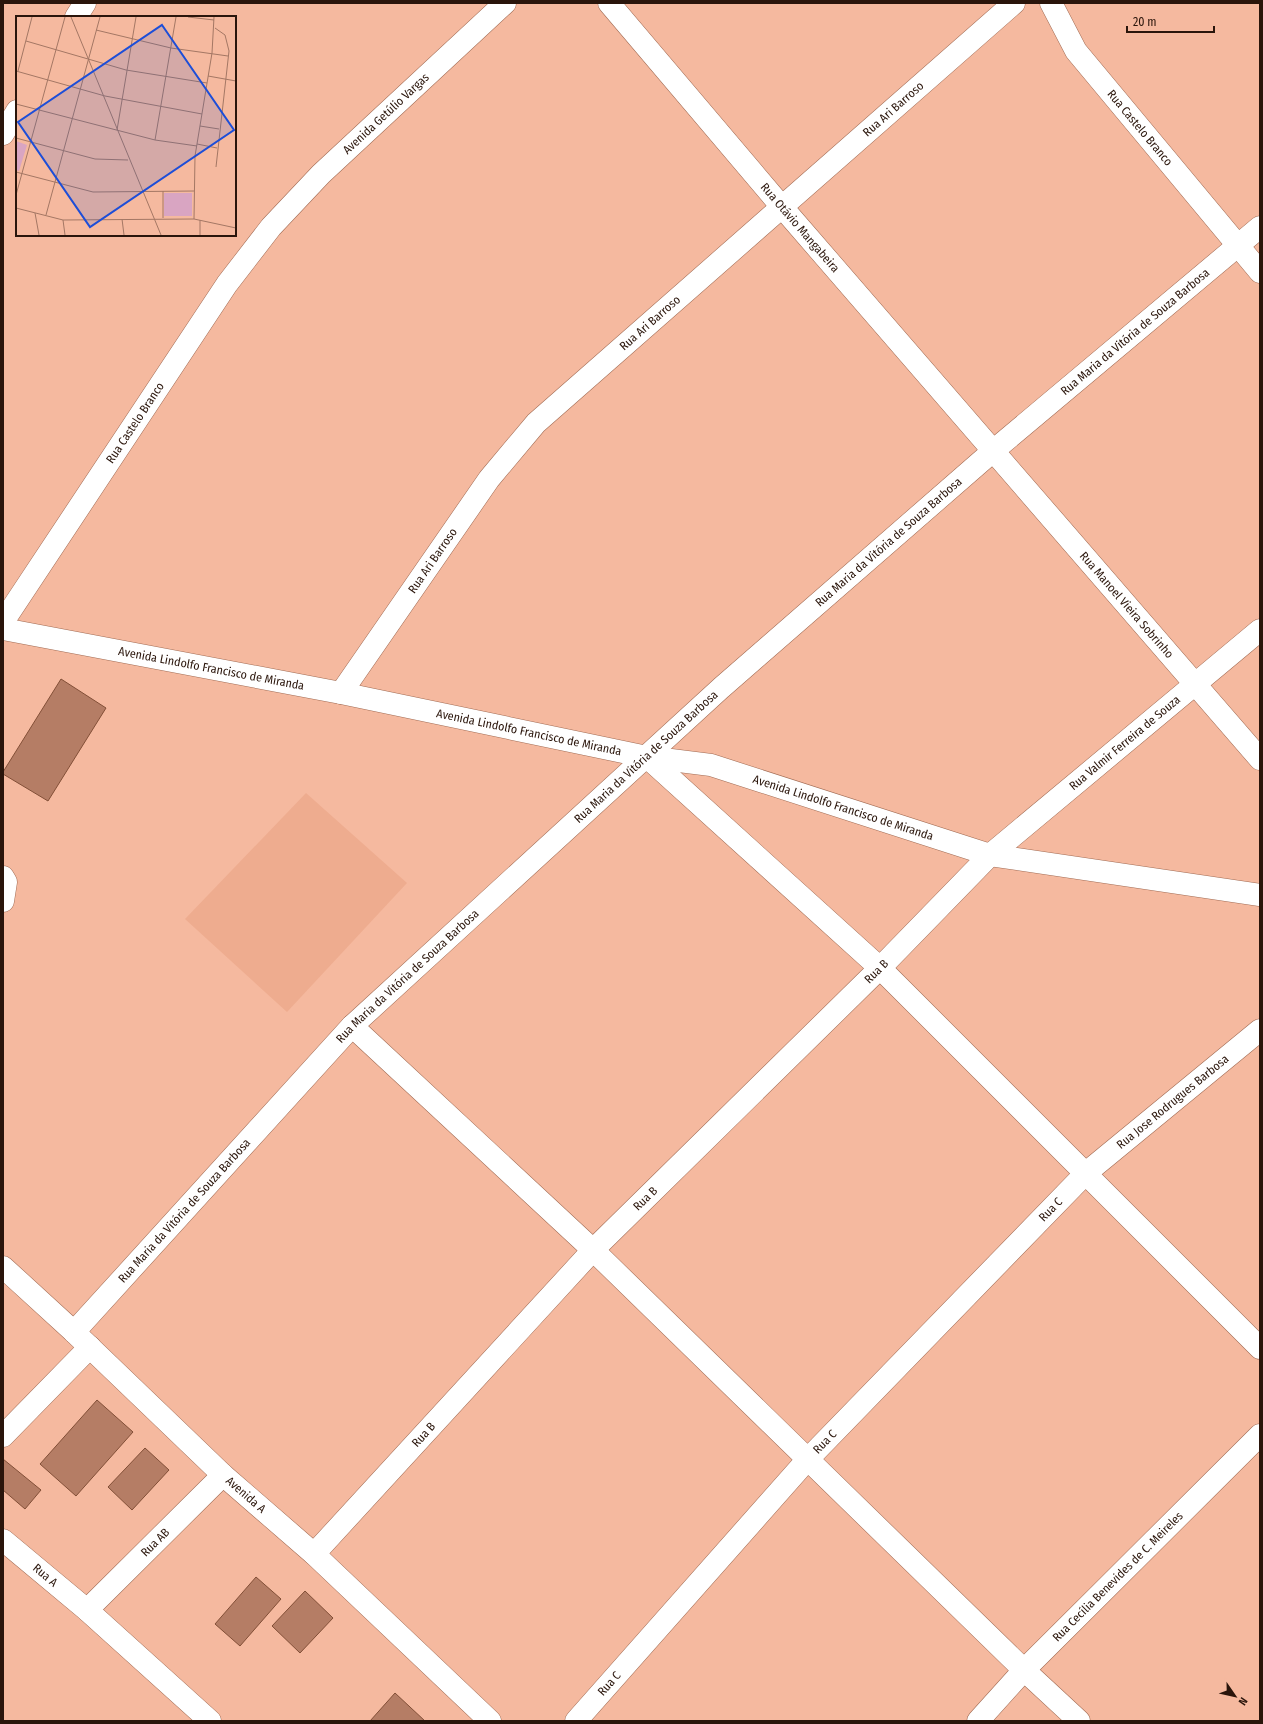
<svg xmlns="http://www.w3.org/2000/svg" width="1263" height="1724" font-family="'Fira Sans Condensed',sans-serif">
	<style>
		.built { fill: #eeac8f }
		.building { fill: #b57d65; stroke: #824f37 }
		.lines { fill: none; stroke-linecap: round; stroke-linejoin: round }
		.minor-casing { stroke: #a16b53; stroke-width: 23 }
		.minor { stroke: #fff; stroke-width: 22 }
		.labels { text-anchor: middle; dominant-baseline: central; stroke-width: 3; stroke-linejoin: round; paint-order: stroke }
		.street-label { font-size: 12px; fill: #2a150b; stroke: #f5b99f }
		.inset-road { fill: none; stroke: #a47764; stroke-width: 1 }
		.view { fill: #1d4ed8; fill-opacity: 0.15; stroke: #1d4ed8; stroke-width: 2 }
		.inset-edge { fill: none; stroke: #2a150b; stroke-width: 2 }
	</style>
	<rect width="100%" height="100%" fill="#f5b99f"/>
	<path class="built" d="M306,793l101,90 -120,129 -102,-93z"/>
	<path class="building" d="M61,679l45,29 -58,93 -45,-27v-2z
		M97,1400l36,32 -57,64 -36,-32z
		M145,1448l24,22 -37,40 -24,-23z
		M3,1459l38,31 -16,19 -22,-19z
		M256,1577l25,22 -41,47 -25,-22z
		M305,1591l28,27 -33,35 -28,-27z
		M395,1693l30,28h-55z"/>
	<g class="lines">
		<defs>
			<g id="minor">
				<path id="s1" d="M609,3l173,204 478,552"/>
				<path id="s2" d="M1051,3l25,48 184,221"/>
				<path d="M76,17l9,-14"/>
				<path d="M3,134l14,-23"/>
				<path id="s3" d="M3,622l224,-338 44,-57 50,-53 184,-171"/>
				<path id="s4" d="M3,629l338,64 306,64 64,8 279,90 270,40"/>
				<path id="s5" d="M341,693l148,-214 47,-56 478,-420"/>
				<path d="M647,757l233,211 380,380"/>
				<path d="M3,877l3,5 -3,19"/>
				<path d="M352,1026l241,224 431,420 55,51"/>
				<path id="s6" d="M3,1267l71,65 149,143 91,79 176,167"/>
				<path id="s7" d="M74,1332l278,-306 369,-338 272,-237 267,-224"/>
				<path d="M3,1436l87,-89"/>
				<path id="s8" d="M3,1540l84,70 123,111"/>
				<path id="s9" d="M314,1554l279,-304 287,-282 110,-113 270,-225"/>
				<path id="s10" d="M87,1610l136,-135"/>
				<path id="s11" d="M576,1721l231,-261 279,-287 174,-143"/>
				<path id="s12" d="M978,1721l46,-51 236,-235"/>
			</g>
		</defs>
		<use href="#minor" class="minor-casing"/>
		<use href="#minor" class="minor"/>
	</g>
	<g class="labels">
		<g class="street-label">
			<text stroke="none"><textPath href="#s5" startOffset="809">Rua Ari Barroso</textPath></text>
			<text stroke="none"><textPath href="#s3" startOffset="639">Avenida Getúlio Vargas</textPath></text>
			<text stroke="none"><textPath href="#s2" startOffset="154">Rua Castelo Branco</textPath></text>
			<text stroke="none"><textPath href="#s1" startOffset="295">Rua Otávio Mangabeira</textPath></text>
			<text stroke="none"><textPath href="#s5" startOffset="485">Rua Ari Barroso</textPath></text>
			<text stroke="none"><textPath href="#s7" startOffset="1460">Rua Maria da Vitória de Souza Barbosa</textPath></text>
			<text stroke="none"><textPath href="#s3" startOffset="239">Rua Castelo Branco</textPath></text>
			<text stroke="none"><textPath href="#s7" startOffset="1136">Rua Maria da Vitória de Souza Barbosa</textPath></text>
			<text stroke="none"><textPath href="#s5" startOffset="161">Rua Ari Barroso</textPath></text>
			<text stroke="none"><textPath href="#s1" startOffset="794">Rua Manoel Vieira Sobrinho</textPath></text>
			<text stroke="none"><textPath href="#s4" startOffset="212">Avenida Lindolfo Francisco de Miranda</textPath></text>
			<text stroke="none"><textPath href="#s4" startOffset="536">Avenida Lindolfo Francisco de Miranda</textPath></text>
			<text stroke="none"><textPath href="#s9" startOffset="1148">Rua Valmir Ferreira de Souza</textPath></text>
			<text stroke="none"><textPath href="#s7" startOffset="812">Rua Maria da Vitória de Souza Barbosa</textPath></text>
			<text stroke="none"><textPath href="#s4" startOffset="860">Avenida Lindolfo Francisco de Miranda</textPath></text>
			<text stroke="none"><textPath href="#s9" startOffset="810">Rua B</textPath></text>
			<text stroke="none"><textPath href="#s7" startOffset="488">Rua Maria da Vitória de Souza Barbosa</textPath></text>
			<text stroke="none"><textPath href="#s11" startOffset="861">Rua Jose Rodrugues Barbosa</textPath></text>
			<text stroke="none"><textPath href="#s9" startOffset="486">Rua B</textPath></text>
			<text stroke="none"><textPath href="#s11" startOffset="698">Rua C</textPath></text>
			<text stroke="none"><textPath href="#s7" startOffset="164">Rua Maria da Vitória de Souza Barbosa</textPath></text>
			<text stroke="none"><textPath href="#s9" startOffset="162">Rua B</textPath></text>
			<text stroke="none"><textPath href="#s11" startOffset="374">Rua C</textPath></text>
			<text stroke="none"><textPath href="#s6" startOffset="333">Avenida A</textPath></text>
			<text stroke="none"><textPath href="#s10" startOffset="96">Rua AB</textPath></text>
			<text stroke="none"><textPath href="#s8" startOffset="55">Rua A</textPath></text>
			<text stroke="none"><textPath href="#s12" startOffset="201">Rua Cecília Benevides de C. Meireles</textPath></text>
			<text stroke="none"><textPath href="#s11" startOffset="50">Rua C</textPath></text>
		</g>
	</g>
	<g transform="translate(16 16)">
		<rect width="220" height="220" fill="#f5b99f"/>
		<path d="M0,125l11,4 -8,26 -3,-1zM148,177h28v23h-28z" fill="#d9a5c2"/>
		<path class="inset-road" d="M55,1l90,218M172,1l26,3M199,12l10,7 4,16 -13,116M80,14l75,18 57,8M10,25l100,29 81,13M0,55l89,25 97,18M2,55l14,-54M192,60l28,5M0,88l139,36 42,6M184,110l19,3M101,114l19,-113M0,122l79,21 33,1M139,124l21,-123M181,128l20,4M0,156l77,20 101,-1M147,175v27M0,179l49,-178M0,192l47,12 131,-1 42,9M19,197l4,22M30,199l54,-198M106,203l2,16M178,203l1,-63 17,-103 2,-36M47,204l2,15M184,219v-15"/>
		<path class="view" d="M146,9l72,105 -144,97 -72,-105z"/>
		<rect width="220" height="220" class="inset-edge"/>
	</g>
	<rect width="1263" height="1724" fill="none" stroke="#2a150b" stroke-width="8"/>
	<g transform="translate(1235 1696) rotate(124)" stroke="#f5b99f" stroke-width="3" paint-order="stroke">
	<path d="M0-3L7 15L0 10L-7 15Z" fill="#2a150b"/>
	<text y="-6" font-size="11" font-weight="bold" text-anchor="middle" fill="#2a150b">N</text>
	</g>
	<path d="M1127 26v6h87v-6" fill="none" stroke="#2a150b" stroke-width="2"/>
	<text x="1133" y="26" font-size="12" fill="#2a150b" stroke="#f5b99f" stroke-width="3" paint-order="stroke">20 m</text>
</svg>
